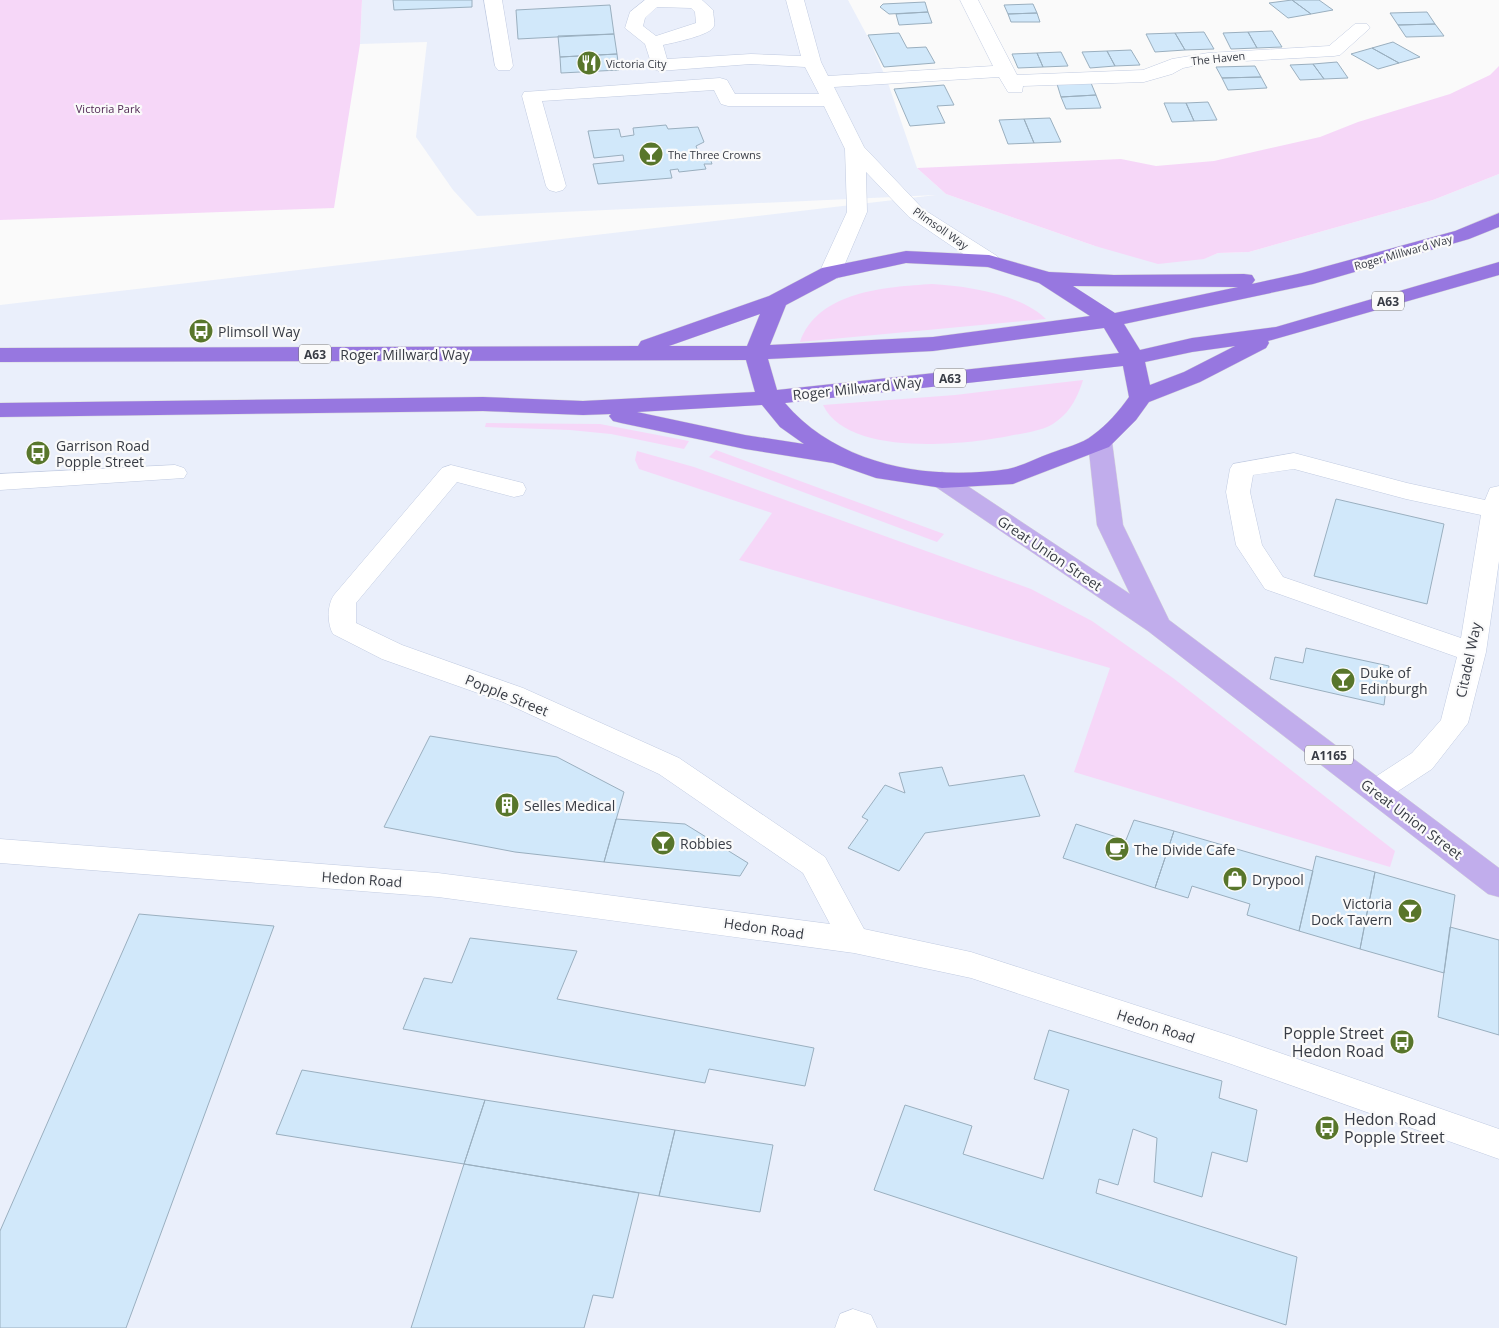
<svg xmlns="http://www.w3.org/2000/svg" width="1499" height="1328" font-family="'Open Sans',sans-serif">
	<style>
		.built { fill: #eaeffb }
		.green { fill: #f6d7f8 }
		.building { fill: #d1e8fa; stroke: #9aafbf }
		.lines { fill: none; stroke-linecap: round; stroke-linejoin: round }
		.minor-casing { stroke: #c1cbe1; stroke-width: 1 }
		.major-casing { stroke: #d7d8da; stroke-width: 1 }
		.highway-casing { stroke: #d7d8da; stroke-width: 1 }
		.minor { fill: #fff; fill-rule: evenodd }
		.major { fill: #c1adec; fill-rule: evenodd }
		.highway { fill: #9777e0; fill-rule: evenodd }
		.labels { text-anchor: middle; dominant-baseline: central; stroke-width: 4.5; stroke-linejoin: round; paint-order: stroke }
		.far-street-label { font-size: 11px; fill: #383c45; stroke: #fafafa }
		.far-poi-label { font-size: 11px; fill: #383c45; stroke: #fafafa; text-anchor: start }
		.far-park-label { font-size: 11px; fill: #502854; stroke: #fafafa }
		.shield { fill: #fafafa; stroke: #72757b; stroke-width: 1 }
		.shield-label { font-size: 12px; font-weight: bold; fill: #383c45 }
		.poi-label { font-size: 14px; fill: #383c45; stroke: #fafafa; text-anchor: start }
		.street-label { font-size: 14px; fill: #383c45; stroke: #fafafa }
		.near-poi-label { font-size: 16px; fill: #383c45; stroke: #fafafa; text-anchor: end }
	</style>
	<rect width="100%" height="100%" fill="#fafafa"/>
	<path class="built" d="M362,0h486l22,41 18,42 29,85 29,26 149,52 108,13 15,-6 31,-1 184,-52 66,-26v1154h-1499v-1023l936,-110 -459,21 -24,-26 -37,-53 11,-95 -67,2z"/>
	<path class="green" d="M0,0h362l-2,44 -26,164 -334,12z
		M1499,66v108l-66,26 -184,52 -31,1 -14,6 -46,5 -63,-18 -149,-52 -29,-26 204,-9 35,7 58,-5 106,-24 38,-15 92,-28 40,-19z
		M932,284c35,2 89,10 114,35l-246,23c18,-51 86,-55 132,-58z
		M1083,380c-5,16 -12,31 -26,41 -12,10 -33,12 -48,15 -46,9 -161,21 -186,-31l132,-10z
		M486,423l114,1 89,17 -5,8 -73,-15 -41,-4 -85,-3z
		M716,450l228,84 -7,8 -228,-85z
		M637,451l57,16 337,122 61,32 81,57 222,173 -5,16 -316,-95 36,-104 -371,-108 33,-47 -133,-44 -4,-9z"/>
	<path class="building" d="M393,0h79v7l-78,3z
		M1292,0h27l14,10 -22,4z
		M1292,0l19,14 -23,4 -19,-15z
		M925,2l3,10 -39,2 -9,-7 3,-3z
		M1033,4l4,9 -29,1 -4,-9z
		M610,5l4,29 -96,5 -2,-29z
		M928,12l4,11 -33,2 -3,-11z
		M1427,12l8,12 -37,1 -8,-12z
		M1037,13l3,9h-29l-3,-8z
		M1435,24l9,12 -38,1 -8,-12z
		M1272,31l10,16 -25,1 -9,-16z
		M1204,32l10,17 -29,1 -10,-17z
		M1248,32l9,16 -26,1 -8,-16z
		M899,33l8,15 19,-1 9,16 -51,4 -16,-32z
		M1175,33l10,17 -30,2 -9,-18z
		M614,34l3,20 -57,3 -2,-21z
		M1393,42l27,15 -21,6 -27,-15z
		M1372,48l27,15 -21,6 -27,-15z
		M1131,50l9,15 -25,1 -8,-15z
		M1107,51l8,15 -25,2 -8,-16z
		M1061,52l7,14 -25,1 -6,-14z
		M1037,53l6,14 -25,1 -6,-14z
		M617,54l2,16 -58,3 -1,-16z
		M1337,62l11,16 -24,1 -11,-15z
		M1313,64l11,15 -24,1 -10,-15z
		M1255,66l6,11 -39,1 -6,-11z
		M1261,77l6,11 -39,2 -6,-12z
		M1091,83l5,12 -35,2 -4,-13z
		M944,85l10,20 -17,1 8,17 -35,3 -16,-37z
		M1096,95l5,13 -35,1 -5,-12z
		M1208,102l9,18 -23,1 -8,-18z
		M1164,103h22l8,18 -22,1z
		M1050,118l11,24 -27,1 -10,-24z
		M1024,119l10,24 -26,1 -9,-24z
		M666,125l2,4 30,-2 6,15 -8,4 3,8 9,-1 4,11h-8l2,5 -27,3 -1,-3 -8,1 2,8 -74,6 -5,-20 31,-3 -1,-6 -29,3 -6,-27 31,-2 2,8 13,-2 -1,-7z
		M1336,499l108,25 -17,80 -113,-28z
		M1306,648l83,18 -5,39 -114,-26 5,-22 28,6z
		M430,736l127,21 67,35 -20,70 -89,-10 -131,-25z
		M942,767l7,19 75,-11 16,41 -115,17 -26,38 -51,-23 20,-28 -6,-3 23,-32 20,8 -6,-20z
		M616,819l69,5 63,39 -8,13 -136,-14z
		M1134,820l40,11 -19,57 -92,-30 13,-34 50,16z
		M1174,831l139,40 -14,60 -52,-16 3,-11 -58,-18 -4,12 -33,-10z
		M1316,856l59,16 -15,77 -61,-18z
		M1375,872l80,23 -11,78 -84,-24z
		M139,914l135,12 -148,402h-126v-97z
		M1450,927l49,13v95l-61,-18z
		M470,938l107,13 -20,48 257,49 -9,38 -96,-17 -4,14 -302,-54 21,-51 28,5z
		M1049,1030l173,51 -3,17 38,12 -10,52 -35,-10 -10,45 -48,-15 3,-44 -24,-9 -15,56 -19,-6 -3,14 201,64 -11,68 -412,-135 31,-85 67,21 -9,28 80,25 26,-89 -35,-11z
		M302,1070l183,30 -21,64 -188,-30z
		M485,1100l190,30 -16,66 -195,-32z
		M675,1130l98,15 -13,67 -101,-16z
		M464,1164l175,29 -26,105 -20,-3 -9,33h-173z"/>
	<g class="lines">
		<defs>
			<path id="minor" d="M484,0h18l11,66 -3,4h-12l-3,-4z
				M645,0h57l11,10c0,4 2,12 1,16 -2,9 -42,17 -51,19l4,14 84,-5 50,2 -15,-56h18l17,62 7,14 165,-10 -33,-66h18l39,75 126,-5 29,-11 36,-6 121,-7 26,-22h12l3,4 -30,27 -6,1 -126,7 -25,5 -11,6 -28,8 -121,4 -1,6h-14l-9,-15 -165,10 30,60 59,62 74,47 3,5 -3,5 -8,1 -8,-1 -72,-49 -43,-45 1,40 -26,61 -3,5 -8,1 -8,-1 -3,-5 28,-61 -2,-63 -21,-43h-96l-7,-2 -7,-14 -172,11 24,85 -3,4 -7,2 -7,-2 -3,-4 -24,-90 2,-4 196,-14 7,2 8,14h84l-14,-27 -54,-3 -92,7 -6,-2 -8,-25 -20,-16 5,-16zM657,7l34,1 4,4 1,11 -40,13 -13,-10 2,-8z
				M1294,453l113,30 78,17 5,-12 9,-2v75l-13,91 -18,71 -36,46 -46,30 -10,3 -10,-3 -5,-8 5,-8 46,-30 29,-33 16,-63 -192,-68 -29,-44 -10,-53 4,-23 3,-5zM1294,469l112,30 75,16 -20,123 -178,-61 -21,-32 -12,-53 3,-17z
				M175,465l9,3 3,5 -3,5 -184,12v-16z
				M451,465l72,18 3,6 -3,6 -9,2 -57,-15 -101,121v20l46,22 121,43 156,70 146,99 39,72 107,23 263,85 265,92v30l-268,-95 -260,-86 -117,-25 -416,-56 -438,-34v-24l438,34 392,51 -27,-51 -144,-99 -156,-72 -121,-43 -49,-25c-6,-10 -6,-29 1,-39l108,-127z
				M853,1309l18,6 6,13h-42l5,-14z"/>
			<path id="major" d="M1100,435l9,2 3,5 11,83 46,95 330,248v29l-11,-3 -340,-263 -215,-146 -3,-5 3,-5 9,-3 9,3 179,119 -33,-69 -9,-83 3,-5z"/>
			<path id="highway" d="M1499,213v14l-30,12 -156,45 -189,40 16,26 52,-12 84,-11 223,-65v13l-231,66 1,2 -3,5 -66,34 -51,20 -13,18 -27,27 -96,37 -71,4 -66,-10 -43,-15 -88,-14 -124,-26 -8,-2 -4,-5 2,-2 -28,1 -100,-4 -483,6v-14l483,-6 100,4 172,-9 -9,-32 -746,2v-14l638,-2 3,-5 128,-45 53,-28 84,-17 83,4 60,17 65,3 130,-1 8,1 3,5 -3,4 50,-11 153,-42zM906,263l82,4 51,16 51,33 -157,21 -163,8 16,-40 51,-27zM1073,286l165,1 -123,26zM760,314l-13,32h-78zM1104,328l15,25 -342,37 -9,-31 165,-8zM1235,346l-51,26 -34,13 -5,-23 47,-10zM1123,366l6,31c-10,14 -22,28 -36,38 -11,9 -29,13 -42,18 -14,5 -29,13 -43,16 -77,12 -170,-3 -223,-66zM762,405l18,22 24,17 -59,-9 -108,-23z"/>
		</defs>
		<use href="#minor" class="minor-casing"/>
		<use href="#major" class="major-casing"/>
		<use href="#highway" class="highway-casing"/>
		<use href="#minor" class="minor"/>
		<use href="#major" class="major"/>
		<use href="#highway" class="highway"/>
	</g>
	<defs>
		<symbol id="restaurant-disc" viewBox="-11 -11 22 22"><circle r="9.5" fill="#58762b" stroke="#fafafa"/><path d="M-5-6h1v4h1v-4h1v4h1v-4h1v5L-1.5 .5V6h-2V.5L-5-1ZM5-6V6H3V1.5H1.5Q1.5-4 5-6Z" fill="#fff"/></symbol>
		<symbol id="bar-disc" viewBox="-11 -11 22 22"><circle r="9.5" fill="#58762b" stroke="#fafafa"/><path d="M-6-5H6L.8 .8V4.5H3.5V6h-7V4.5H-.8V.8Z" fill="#fff"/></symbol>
		<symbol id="bus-disc" viewBox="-11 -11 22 22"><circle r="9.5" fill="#58762b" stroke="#fafafa"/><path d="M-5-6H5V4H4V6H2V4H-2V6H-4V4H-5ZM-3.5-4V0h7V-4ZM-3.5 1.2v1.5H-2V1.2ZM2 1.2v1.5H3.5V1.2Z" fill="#fff"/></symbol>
		<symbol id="building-disc" viewBox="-11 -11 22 22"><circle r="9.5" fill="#58762b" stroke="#fafafa"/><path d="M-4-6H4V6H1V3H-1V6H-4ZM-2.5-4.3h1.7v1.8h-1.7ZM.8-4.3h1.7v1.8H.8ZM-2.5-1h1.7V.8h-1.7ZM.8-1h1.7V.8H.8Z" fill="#fff"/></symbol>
		<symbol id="cafe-disc" viewBox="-11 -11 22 22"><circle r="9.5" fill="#58762b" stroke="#fafafa"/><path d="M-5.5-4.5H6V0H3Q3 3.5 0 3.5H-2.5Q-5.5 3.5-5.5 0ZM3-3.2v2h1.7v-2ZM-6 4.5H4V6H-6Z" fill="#fff"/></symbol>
		<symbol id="shop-disc" viewBox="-11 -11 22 22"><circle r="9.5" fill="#58762b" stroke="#fafafa"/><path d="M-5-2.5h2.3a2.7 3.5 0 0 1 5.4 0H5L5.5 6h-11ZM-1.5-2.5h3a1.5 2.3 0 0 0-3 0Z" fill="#fff"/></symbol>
	</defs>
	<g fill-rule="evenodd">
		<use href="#restaurant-disc" x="575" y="49" width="28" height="28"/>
		<use href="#bar-disc" x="637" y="140" width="28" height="28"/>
		<use href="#bus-disc" x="187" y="317" width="28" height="28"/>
		<use href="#bus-disc" x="24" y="439" width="28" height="28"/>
		<use href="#bar-disc" x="1329" y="666" width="28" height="28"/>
		<use href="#building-disc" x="493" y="791" width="28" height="28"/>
		<use href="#bar-disc" x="649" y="829" width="28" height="28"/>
		<use href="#cafe-disc" x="1103" y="835" width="28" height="28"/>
		<use href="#shop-disc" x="1221" y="865" width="28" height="28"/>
		<use href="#bar-disc" x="1396" y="897" width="28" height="28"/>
		<use href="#bus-disc" x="1388" y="1028" width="28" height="28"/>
		<use href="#bus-disc" x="1313" y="1114" width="28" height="28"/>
	</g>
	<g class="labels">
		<g class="far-street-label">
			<text transform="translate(1218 58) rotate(-6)">The Haven</text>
			<text transform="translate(941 228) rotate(35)">Plimsoll Way</text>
			<text transform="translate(1403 252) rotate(-16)">Roger Millward Way</text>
		</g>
		<g class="far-poi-label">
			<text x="606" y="63">Victoria City</text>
			<text x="668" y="154">The Three Crowns</text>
		</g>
		<g class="far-park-label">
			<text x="108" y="108">Victoria Park</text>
		</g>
		<g class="shield">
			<rect x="1372" y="291.5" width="32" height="19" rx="4"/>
			<rect x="299" y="344.5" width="32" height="19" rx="4"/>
			<rect x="934" y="368.5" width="32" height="19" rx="4"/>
			<rect x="1305" y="745.5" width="48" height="19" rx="4"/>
		</g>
		<g class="shield-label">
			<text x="1388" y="301">A63</text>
			<text x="315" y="354">A63</text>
			<text x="950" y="378">A63</text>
			<text x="1329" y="755">A1165</text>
		</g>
		<g class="poi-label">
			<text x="218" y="331">Plimsoll Way</text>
			<text x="56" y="445">Garrison Road<tspan x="56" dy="16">Popple Street</tspan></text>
			<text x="1360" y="672">Duke of<tspan x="1360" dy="16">Edinburgh</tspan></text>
			<text x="524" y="805">Selles Medical</text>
			<text x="680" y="843">Robbies</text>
			<text x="1134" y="849">The Divide Cafe</text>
			<text x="1252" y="879">Drypool</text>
			<text x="1392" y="903" text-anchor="end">Victoria<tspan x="1392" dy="16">Dock Tavern</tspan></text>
		</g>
		<g class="street-label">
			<text x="405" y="354">Roger Millward Way</text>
			<text transform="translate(857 388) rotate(-6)">Roger Millward Way</text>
			<text transform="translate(1050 553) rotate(34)">Great Union Street</text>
			<text transform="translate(1468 660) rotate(-78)">Citadel Way</text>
			<text transform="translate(507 695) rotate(22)">Popple Street</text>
			<text transform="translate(1412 819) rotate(37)">Great Union Street</text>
			<text transform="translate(362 879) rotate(4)">Hedon Road</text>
			<text transform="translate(764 928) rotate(8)">Hedon Road</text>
			<text transform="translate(1156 1026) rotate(18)">Hedon Road</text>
		</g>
		<g class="near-poi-label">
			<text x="1384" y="1033">Popple Street<tspan x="1384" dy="18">Hedon Road</tspan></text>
			<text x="1344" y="1119" text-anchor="start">Hedon Road<tspan x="1344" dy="18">Popple Street</tspan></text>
		</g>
	</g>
</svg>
